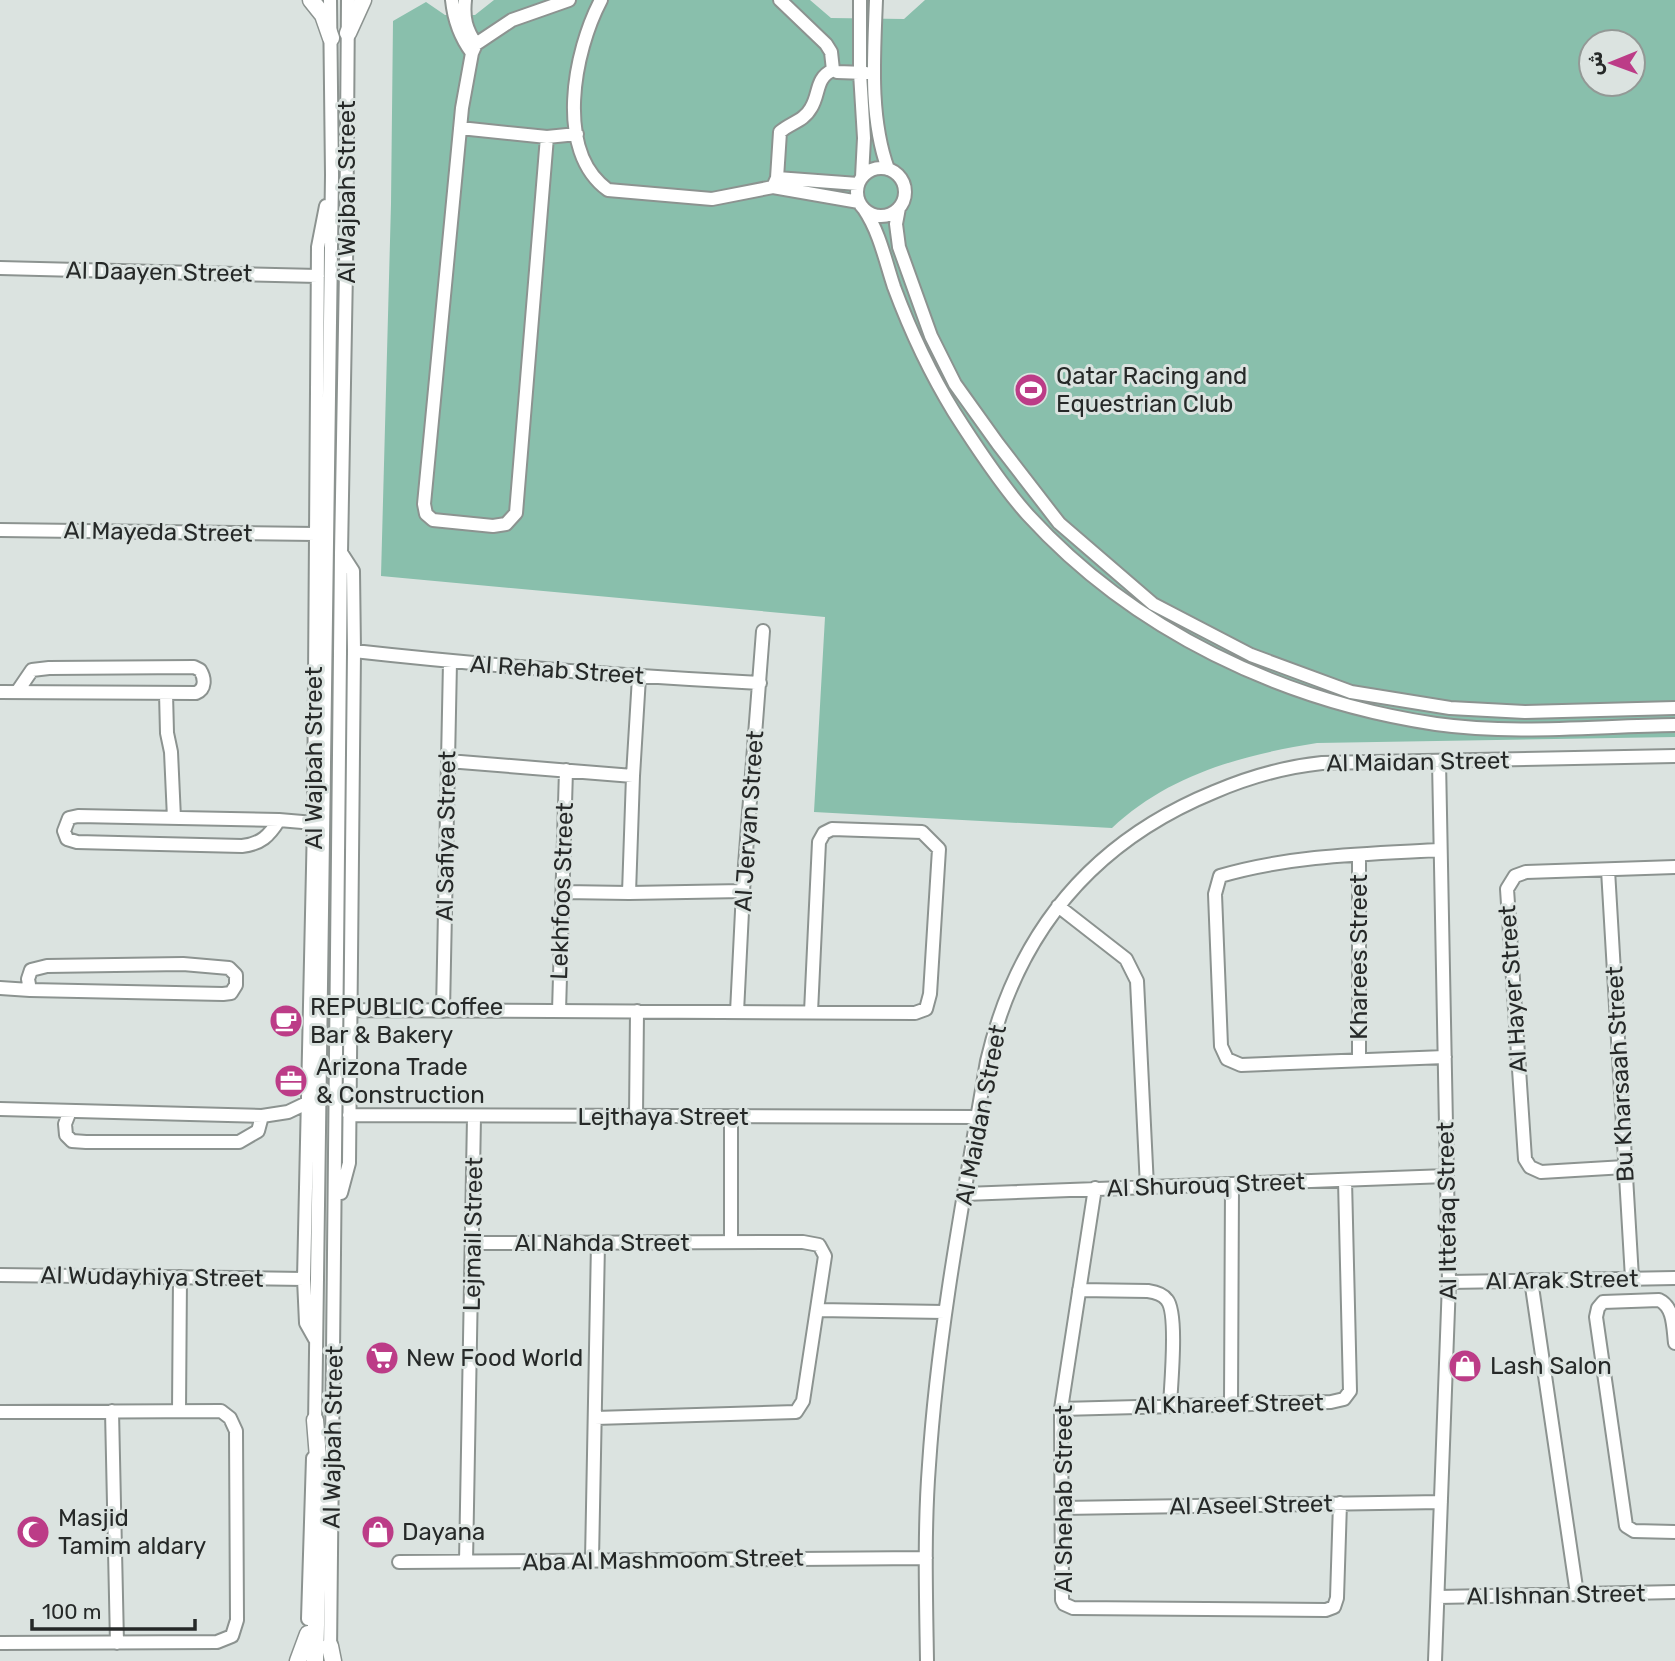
<svg xmlns="http://www.w3.org/2000/svg" width="1675" height="1661" font-family="Rubik,Cairo,sans-serif">
	<style>
		.grass { fill: #89bfac; fill-rule: evenodd }
		.lines { fill: none; stroke-linecap: round; stroke-linejoin: round }
		.minor-casing { stroke: #8c9390; stroke-width: 16 }
		.major-casing { stroke: #8c9390; stroke-width: 19 }
		.minor { stroke: #fff; stroke-width: 12 }
		.major { stroke: #fff; stroke-width: 16 }
		.labels { text-anchor: middle; dominant-baseline: central; stroke-width: 6; stroke-linejoin: round; paint-order: stroke }
		.street-label { font-size: 24px; fill: #262928; stroke: #dbe3e0 }
		.poi-label { font-size: 24px; fill: #262928; stroke: #dbe3e0; text-anchor: start }
	</style>
	<rect width="100%" height="100%" fill="#dbe3e0"/>
	<path class="grass" d="M494,0h316l21,18 73,1 21,-19h750v737l-358,6c-75,12 -149,32 -205,85l-298,-16 11,-195 -444,-41 10,-372 2,-183 33,-19 19,13h30zM1591,42h42v42h-42z"/>
	<g class="lines">
		<defs>
			<path id="minor" d="M452,0c2,20 8,37 20,53
				M465,0c-2,18 1,29 11,44
				M601,0c-27,51 -47,151 7,190l104,9 61,-12 4,-9 3,-46c10,-9 24,-11 31,-24 9,-14 4,-30 22,-38
				M780,0l46,44 5,8 2,18 4,2 29,1
				M860,0v73l4,65 -2,39
				M876,0c-2,55 -7,117 12,169
				M460,128l87,9 30,-3
				M547,137l-31,376 -10,11 -13,2 -60,-6 -7,-6 -2,-10 38,-396 10,-55 4,-9 36,-24 57,-20
				M857 192a24 24 0 1 1 48 0a24 24 0 1 1-48 0Z
				M777,178l81,6
				M773,187l86,15
				M899,208l-3,16 3,23 32,89 24,48 43,60 61,79 94,81 98,51 100,37 99,16 75,4 150,-4
				M864,209c16,24 21,51 30,78 16,43 36,86 60,125 21,33 48,74 74,103 106,116 254,186 408,209 78,11 160,2 239,1
				M0,268l318,8
				M0,530l316,4
				M354,651c135,15 270,25 406,32
				M0,692l196,1c10,-4 9,-15 4,-23l-6,-3 -145,1 -17,2 -15,22
				M166,693l1,40 4,19 3,66
				M448,761l185,15
				M279,820c-10,16 -18,24 -37,26l-165,-4 -10,-3 -3,-8 5,-13 9,-2 201,4 35,3
				M1440,850c-74,4 -148,5 -220,26l-5,18 6,152 6,13 14,6 204,-8
				M1359,855v205
				M1608,870l24,408
				M563,892l66,1 114,-2
				M629,893l4,-117 6,-99
				M1058,906l68,53 11,22 10,206
				M0,988l30,2 193,4 8,-1 5,-8v-10l-7,-7 -46,-4 -136,2 -16,4 -3,9 2,11
				M349,1010l566,3 11,-4 4,-15 9,-145 -17,-17 -90,-3 -8,4 -5,9 -8,170
				M443,1011l7,-349
				M559,1011l7,-241
				M737,1012l6,-121 20,-260
				M0,1109l262,7 26,-4 21,-10
				M70,1111l-5,13 1,11 6,6 14,1h153l19,-11 4,-15
				M349,1115l628,2
				M636,1117l1,-106
				M1625,1167l-84,5 -11,-5 -5,-8 -18,-270 8,-13 11,-4 149,-5
				M1095,1188l-34,221 1,191 2,4 9,4 253,2 8,-3 3,-9 3,-95
				M341,1193l8,-30 5,-512 -1,-80 -11,-17
				M965,1194l482,-18
				M731,1242v-125
				M473,1243l330,-1 16,3 6,11 -22,145 -7,11 -201,6
				M0,1275l304,4
				M1531,1280l46,314
				M1449,1282l226,-4
				M1079,1290l69,1c7,1 15,3 19,9 11,13 4,84 3,105
				M817,1310l128,2
				M315,1339l-9,-16 -2,-44 10,-456 4,-576 8,-41
				M1675,1343c-2,-16 -1,-36 -16,-43l-56,2 -5,6 -2,9 30,209 8,5 41,1
				M1231,1404l1,-220
				M1061,1409l270,-7 13,-3 6,-8 -5,-211
				M112,1411l5,232
				M179,1411l1,-134
				M0,1412l221,-1 9,7 6,13 1,189 -5,16 -15,6 -217,1
				M315,1426l17,-1251 -2,-175
				M1062,1508l379,-6
				M592,1560l6,-317
				M399,1562l527,-4
				M466,1562l8,-445
				M1438,1597l237,-5
				M308,1619l5,-161
				M330,1654l11,-1101 5,-283 2,-270
				M927,1661c-1,-65 -3,-131 2,-196 9,-136 35,-270 58,-404 30,-128 105,-219 227,-269 35,-15 70,-25 108,-29l353,-7
				M1435,1661l14,-379 -10,-521"/>
			<path id="major" d="M311,0l12,15 8,23
				M348,33l15,-33
				M330,1646l3,15
				M298,1661l10,-27
				M315,1661l5,-178 -5,-63"/>
		</defs>
		<use href="#minor" class="minor-casing"/>
		<use href="#major" class="major-casing"/>
		<use href="#minor" class="minor"/>
		<use href="#major" class="major"/>
	</g>
	<defs>
		<symbol id="stadium-disc" viewBox="-11 -11 22 22"><circle r="9.5" fill="#bc3c87" stroke="#dbe3e0"/><path d="M0-5a6.5 5 0 1 0 0 10a6.5 5 0 1 0 0-10ZM-3.5-1.8h7v3.6h-7Z" fill="#fff"/></symbol>
		<symbol id="cafe-disc" viewBox="-11 -11 22 22"><circle r="9.5" fill="#bc3c87" stroke="#dbe3e0"/><path d="M-5.5-4.5H6V0H3Q3 3.5 0 3.5H-2.5Q-5.5 3.5-5.5 0ZM3-3.2v2h1.7v-2ZM-6 4.5H4V6H-6Z" fill="#fff"/></symbol>
		<symbol id="office-disc" viewBox="-11 -11 22 22"><circle r="9.5" fill="#bc3c87" stroke="#dbe3e0"/><path d="M-6-3h4V-5.5h4V-3h4V5H-6ZM-1-4.5V-3h2v-1.5ZM-6 0V1H6V0Z" fill="#fff"/></symbol>
		<symbol id="supermarket-disc" viewBox="-11 -11 22 22"><circle r="9.5" fill="#bc3c87" stroke="#dbe3e0"/><path d="M-6-5.5h2.5l.6 2H6L4.5 2H-2.5L-4.4-4H-6ZM-1.5 3.2a1.3 1.3 0 1 0 .1 0ZM3 3.2a1.3 1.3 0 1 0 .1 0Z" fill="#fff"/></symbol>
		<symbol id="shop-disc" viewBox="-11 -11 22 22"><circle r="9.5" fill="#bc3c87" stroke="#dbe3e0"/><path d="M-5-2.5h2.3a2.7 3.5 0 0 1 5.4 0H5L5.5 6h-11ZM-1.5-2.5h3a1.5 2.3 0 0 0-3 0Z" fill="#fff"/></symbol>
		<symbol id="mosque-disc" viewBox="-11 -11 22 22"><circle r="9.5" fill="#bc3c87" stroke="#dbe3e0"/><path d="M3.5-4.9A6 6 0 1 0 3.5 4.9A5 5 0 1 1 3.5-4.9Z" fill="#fff"/></symbol>
	</defs>
	<g fill-rule="evenodd">
		<use href="#stadium-disc" x="1012" y="371" width="38" height="38"/>
		<use href="#cafe-disc" x="267" y="1002" width="38" height="38"/>
		<use href="#office-disc" x="272" y="1062" width="38" height="38"/>
		<use href="#supermarket-disc" x="363" y="1339" width="38" height="38"/>
		<use href="#shop-disc" x="1446" y="1347" width="38" height="38"/>
		<use href="#mosque-disc" x="14" y="1513" width="38" height="38"/>
		<use href="#shop-disc" x="359" y="1513" width="38" height="38"/>
	</g>
	<g class="labels">
		<g class="street-label">
			<text transform="translate(347 192) rotate(-90)">Al Wajbah Street</text>
			<text transform="translate(159 272) rotate(1)">Al Daayen Street</text>
			<text transform="translate(158 532) rotate(1)">Al Mayeda Street</text>
			<text transform="translate(557 670) rotate(4)">Al Rehab Street</text>
			<text transform="translate(314 758) rotate(-90)">Al Wajbah Street</text>
			<text transform="translate(1418 762) rotate(-1)">Al Maidan Street</text>
			<text transform="translate(749 821) rotate(-86)">Al Jeryan Street</text>
			<text transform="translate(446 836) rotate(-89)">Al Safiya Street</text>
			<text transform="translate(562 891) rotate(-88)">Lekhfoos Street</text>
			<text transform="translate(1359 957) rotate(-90)">Kharees Street</text>
			<text transform="translate(1513 989) rotate(-94)">Al Hayer Street</text>
			<text transform="translate(1620 1074) rotate(-93)">Bu Kharsaah Street</text>
			<text transform="translate(981 1115) rotate(-79)">Al Maidan Street</text>
			<text x="663" y="1117">Lejthaya Street</text>
			<text transform="translate(1206 1185) rotate(-2)">Al Shurouq Street</text>
			<text transform="translate(1447 1211) rotate(-91)">Al Ittefaq Street</text>
			<text transform="translate(473 1234) rotate(-89)">Lejmail Street</text>
			<text x="602" y="1243">Al Nahda Street</text>
			<text transform="translate(152 1277) rotate(1)">Al Wudayhiya Street</text>
			<text transform="translate(1562 1280) rotate(-1)">Al Arak Street</text>
			<text transform="translate(1229 1404) rotate(-1)">Al Khareef Street</text>
			<text transform="translate(333 1437) rotate(-89)">Al Wajbah Street</text>
			<text transform="translate(1064 1499) rotate(-90)">Al Shehab Street</text>
			<text transform="translate(1251 1505) rotate(-1)">Al Aseel Street</text>
			<text transform="translate(663 1560) rotate(-1)">Aba Al Mashmoom Street</text>
			<text transform="translate(1556 1595) rotate(-1)">Al Ishnan Street</text>
		</g>
		<g class="poi-label">
			<text x="1056" y="376">Qatar Racing and<tspan x="1056" dy="28">Equestrian Club</tspan></text>
			<text x="310" y="1007">REPUBLIC Coffee<tspan x="310" dy="28">Bar &amp; Bakery</tspan></text>
			<text x="316" y="1067">Arizona Trade<tspan x="316" dy="28">&amp; Construction</tspan></text>
			<text x="406" y="1358">New Food World</text>
			<text x="1490" y="1366">Lash Salon</text>
			<text x="58" y="1518">Masjid<tspan x="58" dy="28">Tamim aldary</tspan></text>
			<text x="402" y="1532">Dayana</text>
		</g>
	</g>
	<g transform="translate(1612 63) rotate(269)"><circle r="33" fill="#dbe3e0" stroke="#939996" stroke-width="2"/>
	<path d="M0-5L12 26L0 18L-12 26Z" fill="#bc3c87"/>
	<text y="-10" font-size="19" font-weight="bold" text-anchor="middle" fill="#262928">ش</text>
	</g>
	<path d="M32 1619v10h163v-10" fill="none" stroke="#262928" stroke-width="3.5"/>
	<text x="42" y="1619" font-size="21" fill="#262928" stroke="#dbe3e0" stroke-width="5" paint-order="stroke">100 m</text>
</svg>
